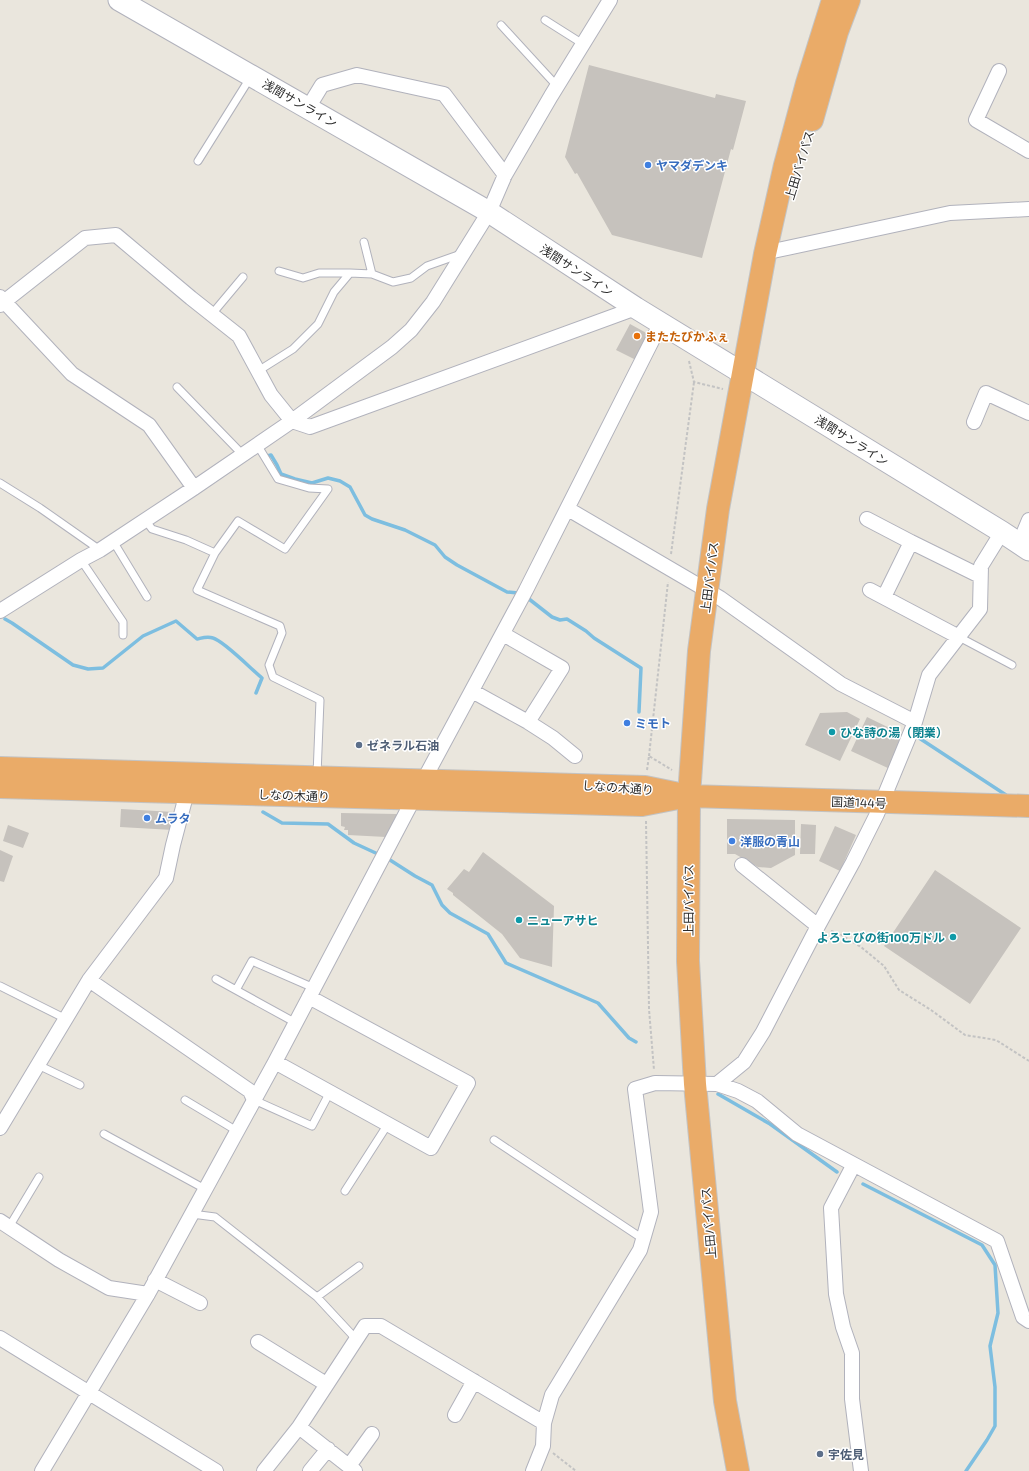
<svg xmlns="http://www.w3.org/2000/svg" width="1029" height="1471" font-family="'Exo 2','Noto Sans JP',sans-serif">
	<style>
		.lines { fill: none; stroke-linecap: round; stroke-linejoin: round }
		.stream { stroke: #7dbee0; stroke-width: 3.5 }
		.building { fill: #c6c2bd }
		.lane-casing { stroke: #b1b2bc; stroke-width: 9 }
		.street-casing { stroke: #b1b2bc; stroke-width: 16 }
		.secondary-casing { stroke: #b1b2bc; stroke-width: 23 }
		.highway-casing { stroke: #c3c3c3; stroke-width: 24 }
		.path { stroke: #c3c3c3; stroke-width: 2; stroke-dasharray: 3 2; stroke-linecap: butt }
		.lane { stroke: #fff; stroke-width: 7 }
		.street { stroke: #fff; stroke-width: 14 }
		.secondary { stroke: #fff; stroke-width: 21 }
		.highway { stroke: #eaab68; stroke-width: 22 }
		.shop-dot { fill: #3f7fe0; stroke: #fff; stroke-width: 1.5 }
		.food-dot { fill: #e8710a; stroke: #fff; stroke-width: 1.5 }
		.culture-dot { fill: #0f9aa8; stroke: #fff; stroke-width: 1.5 }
		.service-dot { fill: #5c6f8a; stroke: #fff; stroke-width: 1.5 }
		.labels { text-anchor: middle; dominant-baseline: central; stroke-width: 3; stroke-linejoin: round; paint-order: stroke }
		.street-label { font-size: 12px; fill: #2a2a2a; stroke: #fff }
		.shop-label { font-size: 12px; font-weight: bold; fill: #366cbe; stroke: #fff; text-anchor: start }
		.food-label { font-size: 12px; font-weight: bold; fill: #c56008; stroke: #fff; text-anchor: start }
		.culture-label { font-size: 12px; font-weight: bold; fill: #0d838f; stroke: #fff; text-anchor: start }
		.service-label { font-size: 12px; font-weight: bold; fill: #4e5e75; stroke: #fff; text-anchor: start }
	</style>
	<rect width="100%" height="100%" fill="#eae6dd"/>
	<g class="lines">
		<path class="stream" d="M267,456l4,-1 6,10 4,9 14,5 17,4 16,-5 12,3 10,6 15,28 7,4 33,11 30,15 10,12 12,8 50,27 11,1
			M529,599l23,18 8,3 7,-1 19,12 8,7 47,30 -2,44
			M5,619l7,4 61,42 15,4 15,-1 40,-32 33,-15 21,18c5,-1 10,-3 16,-1 11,3 38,31 49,40l-6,15
			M913,734l93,61
			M263,812l19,11 46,1 26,19 26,12
			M390,860l25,16 17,9 10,20 8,8 38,21 18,29 92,40 31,35 7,4
			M718,1094l52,30 67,48
			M863,1184l119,61 13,20 3,48 -8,33 5,41v39l-8,14 -21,31"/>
	</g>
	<path class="building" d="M589,65l126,33 1,-4 30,7 -13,49 -2,-1 -29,109 -90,-23 -35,-62 -2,1 -10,-17z
		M630,324l20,11 -14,25 -20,-10z
		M847,712l13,7 -20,42 -35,-16 15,-32z
		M867,717l39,19 -16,33 -39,-18z
		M121,809l53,3 -1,18 -53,-3z
		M341,813l56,1 -11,23 -38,-2v-5h-4l1,-3 -4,-1z
		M727,819l68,1v35l-24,13 -13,-1 -23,-13h-8z
		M801,824l15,1 -1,29h-15z
		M8,825l21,8 -6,15 -20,-7z
		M835,826l21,9 -16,36 -21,-10z
		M0,850l13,6 -9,26 -4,-1z
		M483,852l71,54 -2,61 -32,-9 -18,-24 -49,-39v-2l-6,-4 17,-20 5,3z
		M935,870l86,58 -51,76 -86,-58z"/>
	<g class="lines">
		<defs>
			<path id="lane" d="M545,20l38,24
				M501,25l56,61
				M198,161l52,-83
				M364,242l8,32
				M279,271l24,7 16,-5h31
				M212,314l31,-37
				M258,371l35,-22 25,-25 16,-32 16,-19 22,1 21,8 18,-4 16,-12 34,-12
				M177,387l66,68
				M258,446l20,33 31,9 19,1 -43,60 -47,-28 -23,32 -18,37 83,36 2,7 -13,32 4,12 47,23 -3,75
				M0,483l40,25 60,42
				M146,521l6,8 34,11 29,13
				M113,541l34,56
				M81,560l42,62v13
				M959,637l53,28
				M216,979l80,44
				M0,986l66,33
				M236,990l16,-29 62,27
				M38,1065l42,20
				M185,1100l52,31
				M254,1100l58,26 18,-34
				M104,1134l101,55
				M494,1140l149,99
				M345,1191l43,-67
				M192,1214l23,3 102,80
				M9,1227l30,-50
				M356,1339l-39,-42 42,-31"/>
			<path id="street" d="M999,71l-23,49 53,31
				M308,108l14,-23 35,-10 87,19 61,81
				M773,251l177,-38 79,-4
				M0,297l72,77 77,51 45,63
				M0,305l85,-67 31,-3 75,63 48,38 32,59 21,26 18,6 326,-119
				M974,422l12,-29 43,20
				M568,509l152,89 121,86 74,38
				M867,519l44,23 69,34
				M1019,544l10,-24
				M870,590l89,47
				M884,597l27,-55
				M0,611l81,-51 19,-10 94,-62 98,-67 100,-74 19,-17 22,-28 56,-90 16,-37 46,-79 59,-96
				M503,634l59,34 -34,54
				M472,691l56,31 25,16 22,18
				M742,865l76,61
				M89,980l161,111 4,9
				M275,1062l156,86 37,-65 -159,-86
				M717,1084l27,-22 19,-30 55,-106 35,-64 24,-48 38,-92 14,-47 51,-66 1,-43 21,-34
				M0,1128l89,-148 77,-102 7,-33 14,-53
				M853,1166l-22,42 5,86 7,33 9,26v46l9,72
				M0,1221l59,39 50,28 39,6
				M155,1280l45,23
				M0,1338l216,133
				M258,1342l68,42
				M455,1415l19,-34
				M299,1427l56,44
				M349,1466l23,-32
				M42,1471l106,-177 127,-232 139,-264 112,-208 135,-267
				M264,1471l35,-44 66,-101h16l163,97
				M310,1471l18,-22
				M533,1471l10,-25 1,-23 8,-28 88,-145 11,-38 -16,-123 20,-6 62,1 21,7 19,10 40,33 200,107 26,76 6,4"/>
			<path id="secondary" d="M119,0l370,212 147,96 366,224 27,18"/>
			<path id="highway" d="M812,120l25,-88 12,-32
				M0,768l645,19 44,9 340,10
				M0,787l642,18 36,-7
				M738,1471l-13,-70 -30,-317 -7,-123 1,-165 10,-145 19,-142 47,-255 20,-89 22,-82 26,-83"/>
		</defs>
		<use href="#lane" class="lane-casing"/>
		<use href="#street" class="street-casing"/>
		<use href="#secondary" class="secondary-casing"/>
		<use href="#highway" class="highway-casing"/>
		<path class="path" d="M689,361l5,21 29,7
			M671,554l23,-172
			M649,756l19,-174
			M647,770l2,-14 23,14
			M646,821l3,188 5,61
			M831,931l9,3 21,13 23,19 15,24 32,20 34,25 31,5 33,21
			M553,1453l23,18"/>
		<use href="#lane" class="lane"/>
		<use href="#street" class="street"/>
		<use href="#secondary" class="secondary"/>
		<use href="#highway" class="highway"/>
	</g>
	<g class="shop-dot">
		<circle cx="648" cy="165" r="4"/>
		<circle cx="627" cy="723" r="4"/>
		<circle cx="147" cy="818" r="4"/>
		<circle cx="732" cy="841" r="4"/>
	</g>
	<circle class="food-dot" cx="637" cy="336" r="4"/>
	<g class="culture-dot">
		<circle cx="832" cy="732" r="4"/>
		<circle cx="519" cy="920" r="4"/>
		<circle cx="953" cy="937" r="4"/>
	</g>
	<g class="service-dot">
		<circle cx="359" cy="745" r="4"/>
		<circle cx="820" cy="1454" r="4"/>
	</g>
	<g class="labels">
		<g class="street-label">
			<text transform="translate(300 103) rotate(30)">浅間サンライン</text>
			<text transform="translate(799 165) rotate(-73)">上田バイパス</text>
			<text transform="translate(577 270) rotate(33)">浅間サンライン</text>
			<text transform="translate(852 440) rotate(32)">浅間サンライン</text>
			<text transform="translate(709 577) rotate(-83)">上田バイパス</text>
			<text transform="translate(618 787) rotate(4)">しなの木通り</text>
			<text transform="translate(294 795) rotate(2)">しなの木通り</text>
			<text transform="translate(859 802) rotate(2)">国道144号</text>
			<text transform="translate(688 900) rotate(-90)">上田バイパス</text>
			<text transform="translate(708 1223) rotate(-95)">上田バイパス</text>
		</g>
		<g class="shop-label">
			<text x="656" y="165">ヤマダデンキ</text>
			<text x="635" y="723">ミモト</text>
			<text x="155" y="818">ムラタ</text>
			<text x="740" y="841">洋服の青山</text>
		</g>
		<g class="food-label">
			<text x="645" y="336">またたびかふぇ</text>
		</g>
		<g class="culture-label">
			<text x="840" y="732">ひな詩の湯（閉業）</text>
			<text x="527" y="920">ニューアサヒ</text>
			<text x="945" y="937" text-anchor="end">よろこびの街100万ドル</text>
		</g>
		<g class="service-label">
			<text x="367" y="745">ゼネラル石油</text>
			<text x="828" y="1454">宇佐見</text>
		</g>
	</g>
</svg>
